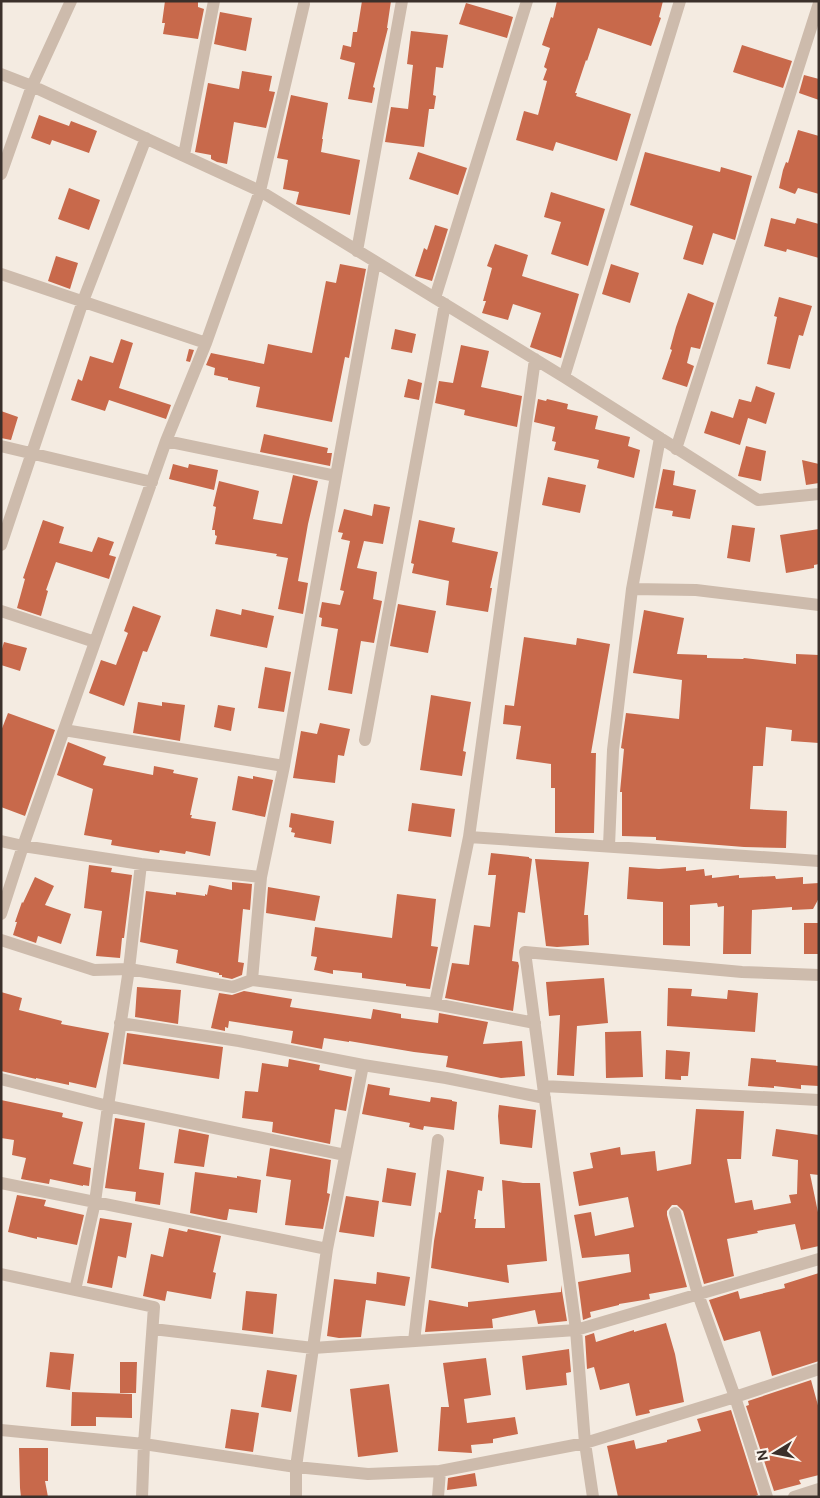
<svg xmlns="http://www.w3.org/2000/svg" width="820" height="1498" font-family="Figtree,sans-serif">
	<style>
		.building { fill: #c8694b }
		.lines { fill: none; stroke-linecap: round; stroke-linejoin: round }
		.minor { stroke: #cdbbac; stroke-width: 12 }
	</style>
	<rect width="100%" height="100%" fill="#f4ebe1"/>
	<path class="building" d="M165,1h33v6l6,2 -6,30 -35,-5 2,-11h-3z
		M362,1h29l-4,27h1l-15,59 2,1 -3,15 -24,-4 7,-36 -15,-4 3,-14 8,2 2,-15h4z
		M557,1h106l-4,16 2,1 -10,28 -53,-18 -11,33 -1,-1 -11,33h2l-1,3 55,18 -14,47 -61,-19 -3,9 -37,-11 8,-29 14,4 9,-34 -4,-1 4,-11 -3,-2 6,-19 -8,-3 9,-28 2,1z
		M466,3l47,14 -6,21 -48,-14z
		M220,12l32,6 -6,33 -32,-7z
		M411,31l37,4 -5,33 -7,-1 -3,28 3,1 -2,13h-5l-5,38 -39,-5 6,-35 17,2 5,-44 -6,-1z
		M742,45l50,16 -9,27 -50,-16z
		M242,71l30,5 -3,15 6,1 -9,36 -32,-6 -7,42 -10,-2 -6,-3v-4l-16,-3 13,-69 31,6z
		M804,75l15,4v21l-20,-7z
		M291,95l37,8 -6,36h1l-2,13 39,8 -10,55 -51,-10 -3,-1 3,-12 -16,-3 5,-29 -11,-2z
		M39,115l30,11 2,-5 26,10 -8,22 -37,-13 -2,5 -19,-7z
		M798,130l21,6v58l-21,-6 -3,6 -16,-6 4,-18 3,-8 2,1z
		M418,152l49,16 -9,27 -49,-16z
		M645,152l75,20 1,-5 31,9 -17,64 -22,-7 -10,32 -20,-6 10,-33 -63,-21z
		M69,188l31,12 -11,30 -31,-11z
		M551,192l54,17 -17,57 -37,-12 10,-32 -17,-5z
		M771,218l24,6 2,-6 22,6v34l-32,-9 -1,3 -22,-6z
		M435,225l13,4 -16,52 -17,-5 9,-28 3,2z
		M495,244l33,11 -6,21 57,18 -18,64 -31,-11 11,-34 -28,-9 -5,16 -26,-7 4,-12h-3l9,-33 -5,-2z
		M56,256l22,7 -8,26 -22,-8z
		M340,264l26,5 -17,89 -4,-1 -13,65 -76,-15 4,-20 -32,-7v-2l-14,-3 1,-7 -9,-3 5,-12 53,11 4,-20 44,9 14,-72 10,2z
		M611,264l28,9 -9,30 -28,-9z
		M688,293l26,10 -14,46 -9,-2 -4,16 7,3 -7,21 -25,-8 10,-29 -2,-1 6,-22z
		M779,297l33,9 -9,30 -4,-1 -9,34 -23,-5 10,-47 -3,-1z
		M395,329l21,5 -4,19 -21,-4z
		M121,339l12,4 -14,45 52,17 -5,14 -57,-19 -4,11 -34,-11 7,-21 4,2 8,-25 23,7z
		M461,345l28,6 -8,36 41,9 -5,31 -53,-12 1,-5 -30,-7 4,-22 14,2z
		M189,349l5,1 -4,12 -4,-1z
		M408,379l14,4 -3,17 -15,-3z
		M756,386l19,7 -9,31 -18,-6 -8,27 -36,-12 7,-22 22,7 6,-19 12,3z
		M538,399l8,2 1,-2 21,5 -1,5 31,7 -3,13 35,8 -2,9 12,4 -6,28 -37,-10 2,-8 -45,-10 2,-8 -4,-1 3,-14 -21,-5z
		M1,411l17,6 -7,23 -10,-2z
		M264,434l64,14 -1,5h5l-2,13 -70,-14z
		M746,446l20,5 -5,30 -23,-5z
		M802,460l17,4v19l-13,2z
		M173,464l15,4 1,-4 29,6 -4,20 -45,-11z
		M663,469l12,2 -2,14 23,5 -6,29 -18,-3 1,-5 -18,-3z
		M293,475l25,6 -10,43 -10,57 10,2 -5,31 -25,-5 10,-51 -12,-2 1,-2 -62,-10 2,-8 -2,-1v-5h-3l4,-23 -3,-1 6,-25 40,10 -6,28 29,5z
		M548,477l38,8 -6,28 -38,-8z
		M374,504l16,3 -7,37 -19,-3 -7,27 20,4 -4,27 9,2 -8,42 -13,-2 -9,53 -24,-4 10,-61 -17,-3 1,-8 -3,-1 3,-15 18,3 4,-14 -4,-1 10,-49 -9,-2 2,-6 -5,-1 6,-23 28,7z
		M43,520l21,7 -5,16 33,9 6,-15 16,5 -5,13 7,2 -7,22 -53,-17 -10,28 2,1 -7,25 -24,-8 8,-29 -2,-1z
		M419,520l36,8 -3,14 46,10 -8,36h2l-4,24 -42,-7 3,-24 -37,-8 2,-9 -3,-1z
		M732,525l23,3 -5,34 -23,-4z
		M819,529v35l-5,1v3l-28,5 -6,-38z
		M398,604l38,7 -8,42 -38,-7z
		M133,606l28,10 -14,36 -4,-1 -19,55 -35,-13 12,-33 15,5 12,-32 -4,-2z
		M216,609l25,6 1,-6 32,7 -7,32 -57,-12z
		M644,610l40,8 -7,36 30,1v3l36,1 1,-1 52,6v-10l23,1v88l-28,-2 1,-11 -26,-3 -3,39h-10l-3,43 37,2 -1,37 -42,-1 -88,-7v-3l-34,-1v-44h-2l4,-43 -3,-1 5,-35 53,6 3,-39 -49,-7z
		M524,637l52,8 1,-7 33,6 -19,109h5l-2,80h-39v-45h-4v-24l-35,-5 5,-33 -18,-2 2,-19 9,1z
		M4,642l23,6 -7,23 -19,-6v-13z
		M265,667l26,5 -7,40 -26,-4z
		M431,695l40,7 -8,49 3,1 -4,24 -42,-6z
		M138,702l24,4v-4l23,3 -5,36 -47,-8z
		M218,705l17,3 -4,23 -17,-4z
		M8,713l47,17 -30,86 -24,-9v-76z
		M320,723l30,6 -6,27 -6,-1 -3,28 -42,-5 8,-47 16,3z
		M68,742l38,15 -3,8 50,10 1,-9 20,4 -1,3 25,5 -8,37h2l-1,3 25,4 -6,34 -24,-5 -1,3 -25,-4 -1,3 -48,-8 1,-5 -28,-5 9,-46 -36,-14z
		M238,776l15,3v-3l20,4 -8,37 -33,-7z
		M412,803l43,6 -4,28 -43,-6z
		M291,813l43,8 -3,23 -37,-7 1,-4 -4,-1 1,-4 -3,-1z
		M491,853l38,4v1l3,1 -7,54 -7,-1 -6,49 6,1 1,4 -6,45 -68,-13 7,-35 17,2 5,-40 16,2 6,-52h-8z
		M535,859l54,3 -5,53h4l1,30 -32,2 -11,-1z
		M89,865l23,3 -1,4 21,3 -8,63h-2l-2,20 -24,-2 6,-45 -18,-3z
		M629,867l30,2 27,-2v4l18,-2 1,7 7,-1v3l27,-3v3l36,-2 1,3 27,-2v7l16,-1v15l-6,11 -21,1v-3l-40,3 -1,44h-28l1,-48 -6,1 -1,-4 -27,2v41l-27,-1v-43l-36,-3z
		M35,877l19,9 -9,19 26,9 -10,30 -23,-8 -2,7 -23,-8 4,-13h-2l7,-20 1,1z
		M232,882l20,2 -2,26 -7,-1 -5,53 6,1 -2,12 -10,4 -10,-2v-2h-3v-2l-43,-10 2,-13 -38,-8 6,-51 30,4v-3l29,4v-2l2,1 2,-10 23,5z
		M268,887l52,9 -5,25 -49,-8z
		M397,894l39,5 -5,47 7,1 -8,42 -24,-3v-2l-44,-6v-5l-29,-3v4l-19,-4 3,-13 -6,-1 4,-29 77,11z
		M804,923h15v31h-15z
		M604,978l4,45 -31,3 -3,50 -17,-1 3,-60 -11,1 -3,-34z
		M137,987l44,3 -3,34 -43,-7z
		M668,988l24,1 -1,7 36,3 1,-9 30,3 -3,39 -88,-6z
		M244,991l48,8 -2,8 81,12 2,-10 28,5v4l37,5 1,-10 49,9 -5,22 39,-3 3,35 -24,2 -55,-11 2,-11 -34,-4 -65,-11v1l-25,-4 -2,11 -31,-6 2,-12 -64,-10 -1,7 -3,-1v4l-14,-3 8,-35 13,2z
		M1,992l21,6 -3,12 43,11 -1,3 48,9 -13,55 -27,-6v3l-33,-7v1l-35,-8z
		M641,1031l2,46 -37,1 -1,-46z
		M127,1033l96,14 -4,32 -96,-15z
		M666,1050l24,2 -2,24h-7v4l-16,-1z
		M751,1058l25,2v2l43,4v20l-18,-1v4l-27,-3v2l-26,-2z
		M289,1059l31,6 -1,5 33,7 -6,34 -11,-2 -5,35 -58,-12 1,-10 -31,-4 3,-27 13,1 4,-29 26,4z
		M368,1084l22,4 -1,7 41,7 1,-5 21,3v1l5,1 -3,28 -30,-4 -1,4 -14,-3 1,-4 -48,-9z
		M1,1100l62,13 -1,4 21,5 -10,42 18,4 -2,18 -6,-1v1l-33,-7 -1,5 -28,-5 5,-21 -14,-3 2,-15 -13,-2z
		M499,1105l37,5 -4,38 -32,-4 -2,-28z
		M696,1109l48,2 -3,48h-14l8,44 17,-3 2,10 37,-7 -2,-8 8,-1 1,-34 -26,-4 4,-27 43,6v40l-9,-1 9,43v29l-18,4 -6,-26 -38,7 1,2 -31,6 7,37 -30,8 -21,-73 -6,-6h-5l-5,6v4l20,72 -38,7 1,5 -31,5v1l-29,7 1,5 -8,3 -5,-38 53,-10 -2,-18 -47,4 -8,-43 17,-3 4,24 39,-9 -6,-30 -49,9 -6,-34 20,-4 -3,-15 30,-6 1,8 34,-4 2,20 34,-7z
		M115,1118l30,5 -6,46 25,4 -4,32 -25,-4 1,-9 -31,-4z
		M179,1129l30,6 -5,32 -30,-4z
		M270,1148l61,12 -4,33 3,1 -7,35 -38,-4 6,-45 -25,-4z
		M387,1168l29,5 -5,33 -29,-4z
		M447,1170l37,7 -2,14 -4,-1 -4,29h2l-1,9h30l-3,-48 21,3h17l7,78 -40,4 2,18 -78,-15 3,-27 5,-29 2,1z
		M195,1172l42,6v-2l24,4 -4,33 -28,-4 -2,11h-3l-34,-7z
		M17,1195l29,5 -2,6 40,9 -7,30 -40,-8v2l-29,-7z
		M346,1196l33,5 -5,36 -35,-5z
		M100,1218l32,5 -6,35 -8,-2 -6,32 -25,-5z
		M169,1228l18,4 1,-3 33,7 -8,36 3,1 -5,26 -44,-8 -2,10 -22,-5 8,-42 12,3z
		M377,1272l33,5 -5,29 -39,-6 -5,37 -22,1 -12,-2 7,-57 42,5z
		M819,1273v88l-47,15 -12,-45 -36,10 -15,-41 29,-9 2,8 45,-11 -1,-4z
		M561,1285l6,36 -29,3 -3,-14 -43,9 1,9 -68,4 4,-32 39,7v-5l93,-10z
		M246,1291l31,3 -4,40 -31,-4z
		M666,1323l9,31 9,48 -35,8 1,3 -14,3 -7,-33 -29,7 -6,-23 -7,2 -2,-33 9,-3 2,9 38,-12v2z
		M569,1349l2,23 -5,1 1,12 -41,5 -4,-34z
		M50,1352l24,2 -4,36 -24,-3z
		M486,1358l5,37 -27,4 3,24 48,-6 3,17 -25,5v4l-22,2 1,8 -34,-2 3,-44h8l-6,-44z
		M120,1362h17l-1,31h-16z
		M267,1370l30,5 -6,37 -30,-5z
		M811,1380l8,29v66l-20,5 2,4 -27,7 -28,-85 3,-1 -1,-4z
		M389,1384l9,68 -40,5 -8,-68z
		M72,1392l60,2v24l-36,-1v9h-25z
		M231,1409l28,4 -6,39 -28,-4z
		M731,1410l27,85 -5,2h-135l-11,-51 27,-6 2,9 31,-7v-2l34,-9 -4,-12z
		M19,1448h29v33h-3l3,16h-27l-1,-9z
		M475,1473l2,13 -30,4 1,-12z"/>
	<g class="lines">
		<path class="minor" d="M1,74l31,12 228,105 44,-187
			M184,155l30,-154
			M1,174l31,-88 39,-85
			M357,251l45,-250
			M1,274l205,69
			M435,298l92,-297
			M564,377l116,-376
			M660,438l-28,151 64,1 123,15
			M166,441l170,35 39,-214
			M1,446l151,36
			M676,449l143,-446
			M1,545l82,-244 63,-163
			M1,611l94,31 -72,204 -22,68
			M95,642l71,-201 40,-98 54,-152 304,186 194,123 61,-6
			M64,730l220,36 52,-290
			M365,740l80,-436
			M469,837l350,24
			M1,841l22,5 118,18 120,13 -9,103
			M609,846l4,-96 19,-161
			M261,877l23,-111
			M1,940l93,30 35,-1 104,18 19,-7 183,24 100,19
			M435,1004l34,-167 66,-478
			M120,1023l119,18 124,24 83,13 99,20
			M1,1079l107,27 21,-137 12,-105
			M543,1086l276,14
			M1,1183l326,66
			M675,1213l23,81 37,103 32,100
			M1,1274l153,33 -10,137 -2,53
			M75,1290l20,-88 13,-96 237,49
			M153,1329l160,19 14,-99 36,-184
			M414,1341l24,-201
			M1,1430l143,14 152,23 17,-119 263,-18 243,-71
			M296,1497v-30l72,7 72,-3
			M438,1497l2,-26 145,-28 150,-46 84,-28
			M593,1497l-8,-54 -9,-113 -51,-378 217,20 77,3
			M794,1497l25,-8"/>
	</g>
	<rect width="820" height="1498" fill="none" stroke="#3b302b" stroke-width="5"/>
	<g transform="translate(775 1453) rotate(260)" stroke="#fbf5ee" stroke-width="4" paint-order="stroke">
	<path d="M0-4L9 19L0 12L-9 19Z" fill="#3b302b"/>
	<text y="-8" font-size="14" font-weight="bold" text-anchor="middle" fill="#3b302b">N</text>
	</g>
</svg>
